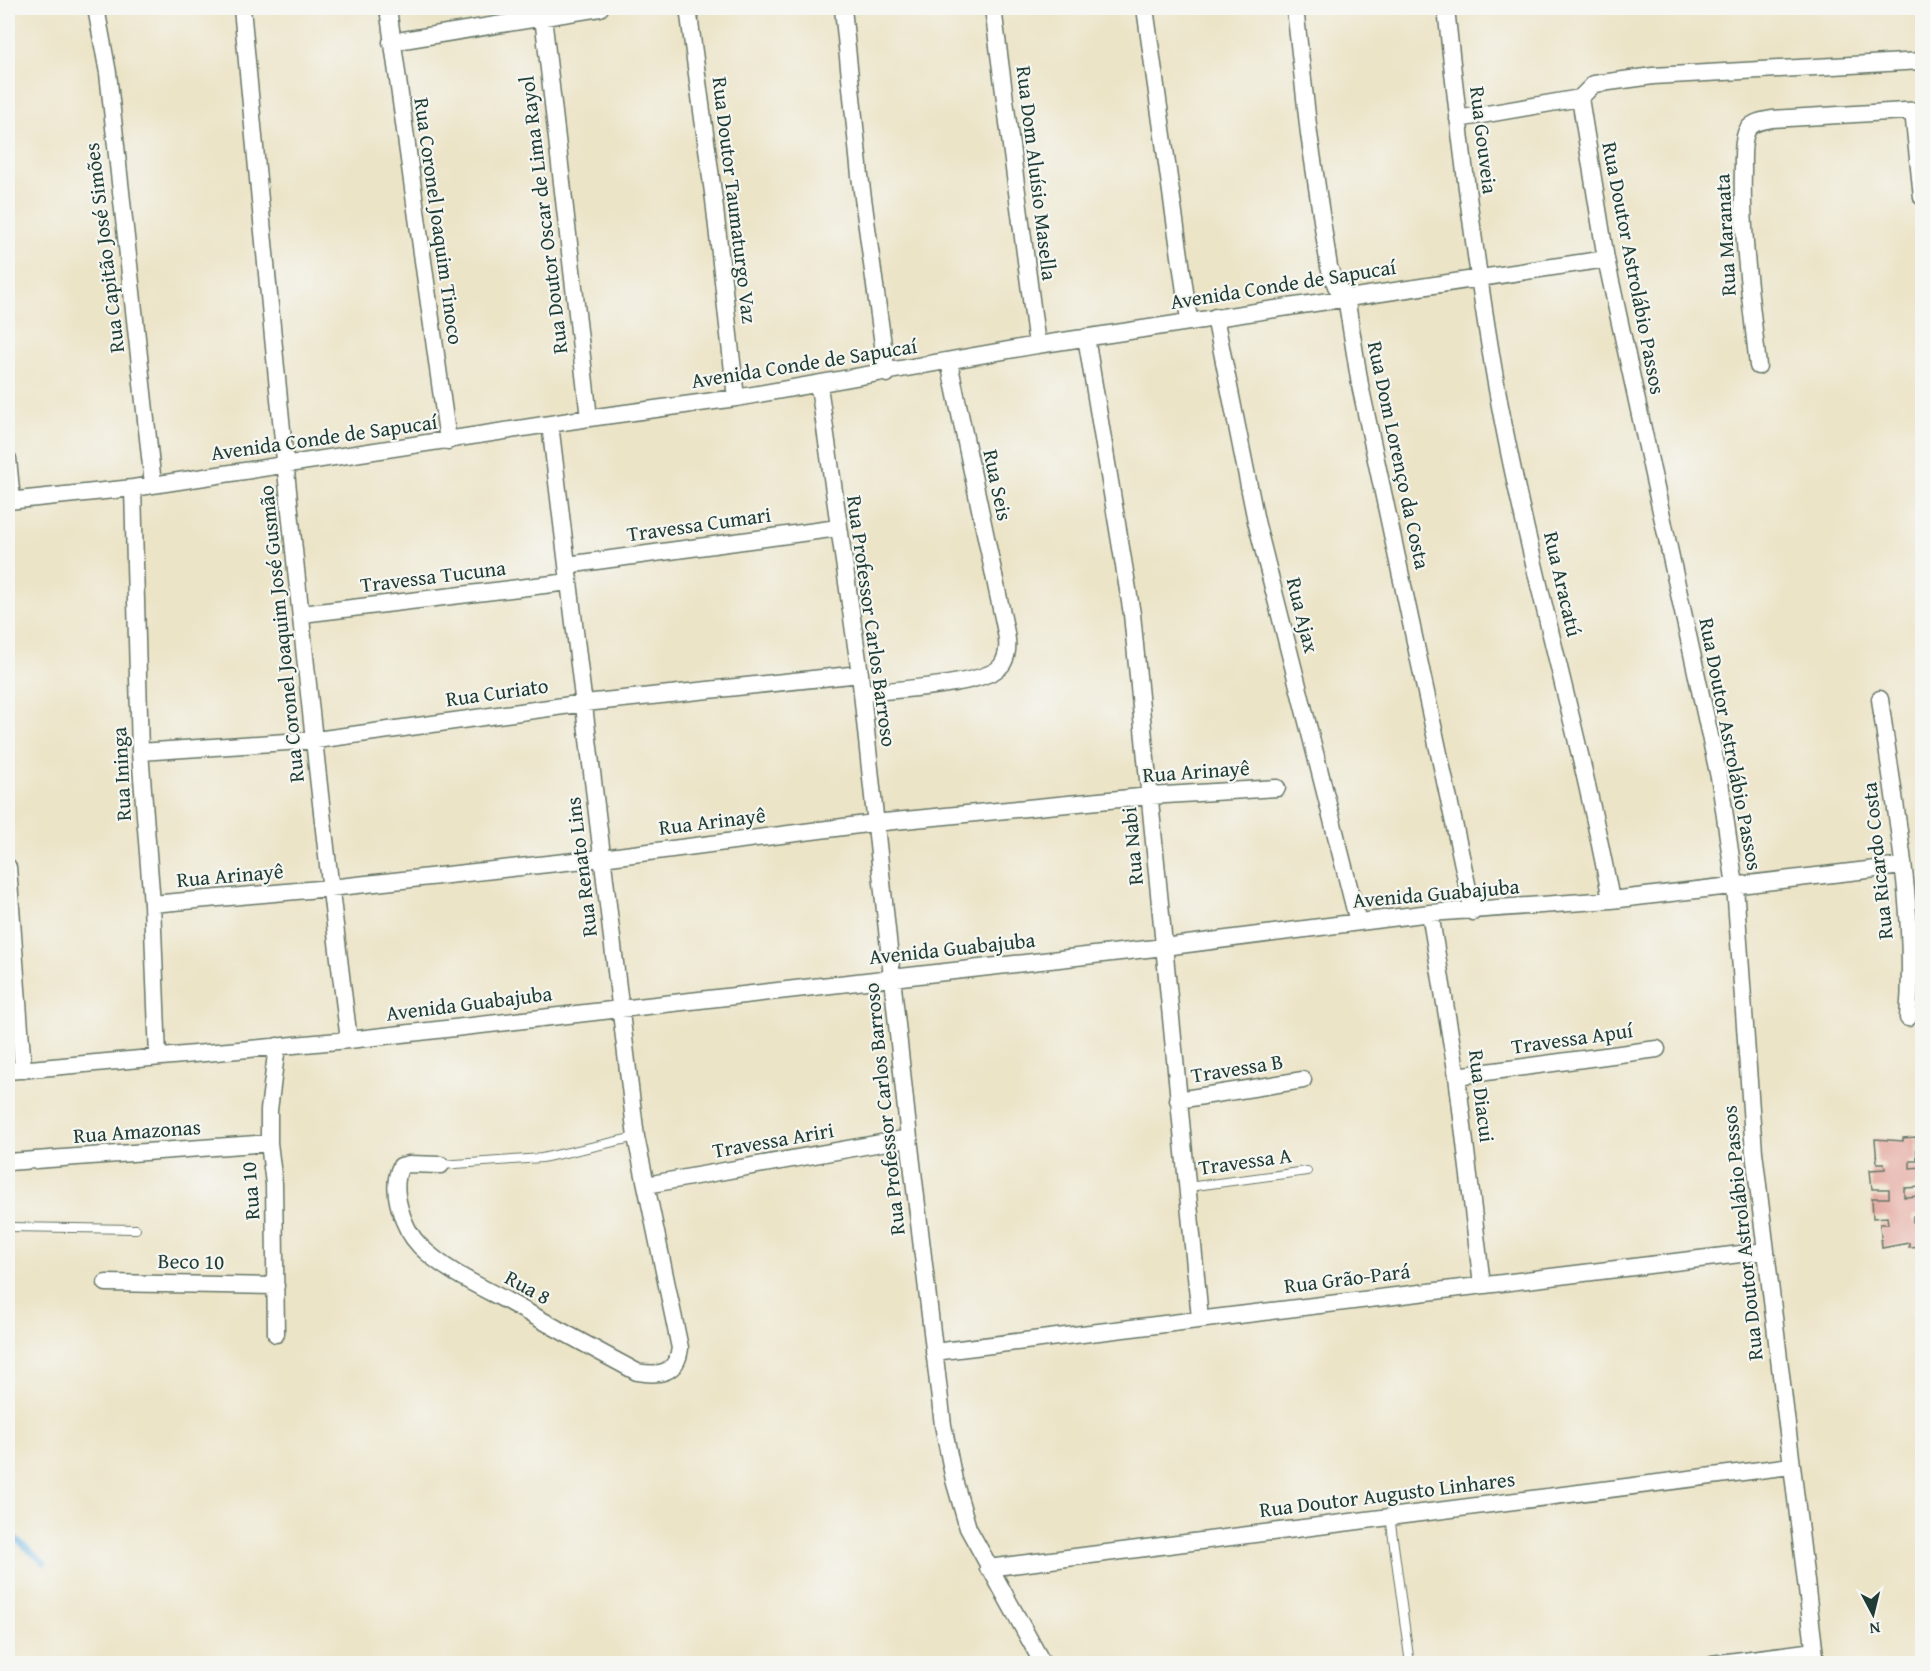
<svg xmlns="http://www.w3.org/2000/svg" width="1930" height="1671" font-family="'Gentium Book Plus',serif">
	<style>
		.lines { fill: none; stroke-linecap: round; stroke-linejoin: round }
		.stream { stroke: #6db6e5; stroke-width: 6 }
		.building { fill: #e0948a }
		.service-casing { stroke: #677767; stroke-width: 10 }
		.minor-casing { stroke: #677767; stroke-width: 19 }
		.service { stroke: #fff; stroke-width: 8 }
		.minor { stroke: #fff; stroke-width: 16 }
		.labels { text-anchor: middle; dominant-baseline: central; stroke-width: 4.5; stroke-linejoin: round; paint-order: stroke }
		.street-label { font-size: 21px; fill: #1f3d34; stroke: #f6f6f2 }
	</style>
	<rect width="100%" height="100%" fill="#f6f6f2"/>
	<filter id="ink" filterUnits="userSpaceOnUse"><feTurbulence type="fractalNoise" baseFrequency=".0167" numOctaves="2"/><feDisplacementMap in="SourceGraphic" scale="12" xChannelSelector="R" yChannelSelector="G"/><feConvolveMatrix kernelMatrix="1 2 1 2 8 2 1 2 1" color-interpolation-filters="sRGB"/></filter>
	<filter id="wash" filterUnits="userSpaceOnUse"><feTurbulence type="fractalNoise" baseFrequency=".008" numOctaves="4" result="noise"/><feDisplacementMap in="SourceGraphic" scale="24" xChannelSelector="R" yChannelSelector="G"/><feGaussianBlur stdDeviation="1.35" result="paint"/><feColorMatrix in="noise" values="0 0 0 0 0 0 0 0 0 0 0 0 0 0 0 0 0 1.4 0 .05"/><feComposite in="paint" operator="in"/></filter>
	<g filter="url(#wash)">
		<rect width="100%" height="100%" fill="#ece4c7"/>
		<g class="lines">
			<path class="stream" d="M8,1532l36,31"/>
		</g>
		<g id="blocks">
			<path class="building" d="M1916,1137l1,24h-7v7l12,-1v20l-18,1v9l18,-1v19l-9,1v6l8,-1 1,25 -13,1v-4l-27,5 -2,-24h8l-1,-7 -14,1 -1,-20h17v-9h-17l-2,-19 15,-1 -1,-6h-7l-2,-24 28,2v-3z"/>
		</g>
	</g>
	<g filter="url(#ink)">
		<use href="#blocks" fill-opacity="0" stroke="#677767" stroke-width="1.5"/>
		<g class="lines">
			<defs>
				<path id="service" d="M441,1165l101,-7 94,-21
					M1188,1187l119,-16
					M8,1227l128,2
					M1390,1516l20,148"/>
				<path id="minor" d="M96,8l12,65 45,411
					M242,8c32,344 64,689 107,1032
					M388,8l60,433
					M542,8l47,410
					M688,8l26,192 22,198
					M843,8l17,168 27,198
					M993,8l44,337
					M1145,8l44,312
					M1295,8l14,126 20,133 7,19 10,11 14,88 113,527
					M1446,8c14,133 30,266 54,398 31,166 80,328 111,494
					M391,42l209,-34
					M1913,111l9,86
					M1458,119l122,-21
					M1215,317l41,204 102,401
					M1086,337l46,277 68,704
					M1758,366c-7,-65 -17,-131 -15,-196 0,-12 -1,-26 3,-37 4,-11 16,-12 26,-14l150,-9
					M819,386l41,288 49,464 34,287 11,55 14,48 75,136
					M8,459l4,41
					M133,488l7,264 12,152 6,153
					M8,501l125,-13 456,-70 147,-20 301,-53 569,-86
					M567,565l271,-37
					M302,614l267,-32
					M862,693c27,-3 130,-7 141,-30 8,-14 3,-30 0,-45l-54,-256
					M1880,699c14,105 37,214 28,319
					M140,752l176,-12 269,-37 275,-29
					M8,867l15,203
					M152,904l178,-16 272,-30 272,-35 276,-27 127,-8
					M1430,913l27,163 25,209
					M8,1071l341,-31 815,-93 266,-34 181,-13 291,-34
					M1457,1076l200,-27
					M1178,1100l125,-20
					M8,1162l261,-19
					M441,1165l-32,-1 -8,2c-12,23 2,63 19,80 25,25 59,40 89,56 43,24 85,47 128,70 22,4 40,2 43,-24l-44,-211 -86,-713
					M646,1185l263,-47
					M106,1283l170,3
					M276,1334l-2,-150 -5,-41v-33l8,-64
					M934,1352l831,-101
					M988,1568l803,-102
					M1712,1664l102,-13
					M1816,1664l-62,-512 -19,-266 -15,-104 -114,-523 -26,-161 14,-14 59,-8 269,-15"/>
			</defs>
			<use href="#service" class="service-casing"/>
			<use href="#minor" class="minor-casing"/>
			<use href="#service" class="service"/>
			<use href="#minor" class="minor"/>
		</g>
	</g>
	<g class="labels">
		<g class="street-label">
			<text transform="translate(1484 140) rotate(83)">Rua Gouveia</text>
			<text transform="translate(1037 173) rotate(83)">Rua Dom Aluísio Masella</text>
			<text transform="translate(735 200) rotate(83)">Rua Doutor Taumaturgo Vaz</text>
			<text transform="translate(543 215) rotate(-97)">Rua Doutor Oscar de Lima Rayol</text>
			<text transform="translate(439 221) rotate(82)">Rua Coronel Joaquim Tinoco</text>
			<text transform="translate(1725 235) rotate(-93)">Rua Maranata</text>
			<text transform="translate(104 248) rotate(-97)">Rua Capitão José Simões</text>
			<text transform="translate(1634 268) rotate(79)">Rua Doutor Astrolábio Passos</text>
			<text transform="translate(1283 284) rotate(-9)">Avenida Conde de Sapucaí</text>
			<text transform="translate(804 363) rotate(-9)">Avenida Conde de Sapucaí</text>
			<text transform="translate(324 437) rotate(-8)">Avenida Conde de Sapucaí</text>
			<text transform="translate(1399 455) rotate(78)">Rua Dom Lorenço da Costa</text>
			<text transform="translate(998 485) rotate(78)">Rua Seis</text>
			<text transform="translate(699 524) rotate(-8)">Travessa Cumari</text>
			<text transform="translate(433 576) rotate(-7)">Travessa Tucuna</text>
			<text transform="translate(1563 584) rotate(77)">Rua Aracatú</text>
			<text transform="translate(1303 615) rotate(76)">Rua Ajax</text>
			<text transform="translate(872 621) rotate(82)">Rua Professor Carlos Barroso</text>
			<text transform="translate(281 634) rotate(-96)">Rua Coronel Joaquim José Gusmão</text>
			<text transform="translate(497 692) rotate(-8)">Rua Curiato</text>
			<text transform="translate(1731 744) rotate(79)">Rua Doutor Astrolábio Passos</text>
			<text transform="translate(1196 771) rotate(-4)">Rua Arinayê</text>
			<text transform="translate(121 774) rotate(-93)">Rua Ininga</text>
			<text transform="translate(712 821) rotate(-7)">Rua Arinayê</text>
			<text transform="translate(1132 846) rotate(-95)">Rua Nabi</text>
			<text transform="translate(1877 861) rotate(-96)">Rua Ricardo Costa</text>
			<text transform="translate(581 867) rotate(-97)">Rua Renato Lins</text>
			<text transform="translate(230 875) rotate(-5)">Rua Arinayê</text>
			<text transform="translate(1436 893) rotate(-5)">Avenida Guabajuba</text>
			<text transform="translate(952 948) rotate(-6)">Avenida Guabajuba</text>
			<text transform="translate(469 1003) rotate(-7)">Avenida Guabajuba</text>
			<text transform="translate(1572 1038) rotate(-8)">Travessa Apuí</text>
			<text transform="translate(1237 1068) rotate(-9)">Travessa B</text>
			<text transform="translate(1482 1096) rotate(83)">Rua Diacui</text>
			<text transform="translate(884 1109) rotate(-96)">Rua Professor Carlos Barroso</text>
			<text transform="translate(137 1131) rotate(-4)">Rua Amazonas</text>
			<text transform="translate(773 1140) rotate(-10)">Travessa Ariri</text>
			<text transform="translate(1245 1161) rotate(-8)">Travessa A</text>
			<text transform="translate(250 1191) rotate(-94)">Rua 10</text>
			<text transform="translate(1742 1233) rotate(-96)">Rua Doutor Astrolábio Passos</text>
			<text transform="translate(191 1261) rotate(1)">Beco 10</text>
			<text transform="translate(1347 1278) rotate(-7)">Rua Grão-Pará</text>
			<text transform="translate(528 1287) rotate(29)">Rua 8</text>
			<text transform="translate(1387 1494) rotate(-7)">Rua Doutor Augusto Linhares</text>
		</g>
	</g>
	<rect width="1930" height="1671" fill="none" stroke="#f6f6f2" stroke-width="30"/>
	<g transform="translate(1873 1614) rotate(173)" stroke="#f6f6f2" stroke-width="4.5" paint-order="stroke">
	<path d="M0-4.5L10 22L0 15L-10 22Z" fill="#1f3d34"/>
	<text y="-9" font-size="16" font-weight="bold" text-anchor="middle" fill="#1f3d34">N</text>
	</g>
</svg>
